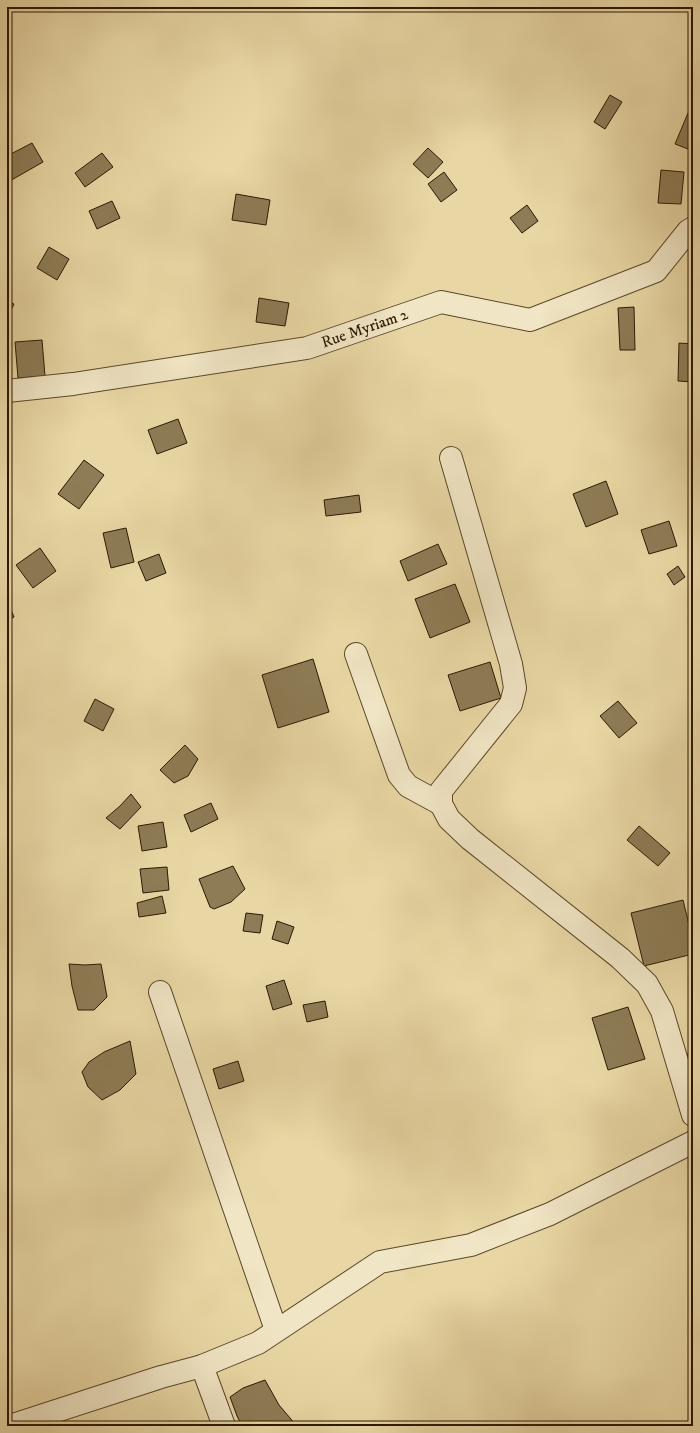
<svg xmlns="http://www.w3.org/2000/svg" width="700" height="1433" font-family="'IM FELL DW Pica',serif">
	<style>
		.building { fill: #8d7c56; stroke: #2a1902 }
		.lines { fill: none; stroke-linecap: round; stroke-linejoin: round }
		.street-casing { stroke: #5a482a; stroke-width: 24 }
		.street { stroke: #f0e5c4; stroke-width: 22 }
		.labels { text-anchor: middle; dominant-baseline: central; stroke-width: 3; stroke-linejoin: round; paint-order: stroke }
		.street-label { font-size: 16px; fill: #2a1902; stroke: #f0e5c4 }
	</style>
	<rect width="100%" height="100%" fill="#e8d7a4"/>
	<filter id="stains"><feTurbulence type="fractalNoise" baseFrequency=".005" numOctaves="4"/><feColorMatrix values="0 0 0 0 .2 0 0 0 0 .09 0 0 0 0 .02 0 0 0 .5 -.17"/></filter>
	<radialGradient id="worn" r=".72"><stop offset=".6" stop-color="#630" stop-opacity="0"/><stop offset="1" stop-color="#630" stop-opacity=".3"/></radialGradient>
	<path class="building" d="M610,95l12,7 -17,27 -11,-7z
		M688,113l5,2v36l-18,-7z
		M32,143l11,19 -35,20 -1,-26z
		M428,148l15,14 -15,16 -15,-14z
		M102,153l11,14 -28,20 -10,-14z
		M661,170l23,2 -3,32 -23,-1z
		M444,172l13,18 -16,12 -13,-18z
		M236,194l34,6 -4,25 -34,-5z
		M112,201l8,17 -23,11 -8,-18z
		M527,205l11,16 -16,12 -12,-15z
		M49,247l20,12 -12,21 -20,-12z
		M259,298l30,5 -4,23 -29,-4z
		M7,301l7,3 -7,14z
		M634,307l1,43h-15l-2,-42z
		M42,340l3,36 -27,2 -3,-36z
		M679,343l14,1v38l-15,-1z
		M178,419l9,24 -30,11 -9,-24z
		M84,460l20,15 -25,34 -21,-15z
		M606,481l12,33 -32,13 -13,-33z
		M359,495l2,17 -35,4 -2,-16z
		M669,521l8,25 -28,8 -8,-24z
		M126,528l8,34 -23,6 -8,-35z
		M438,544l9,20 -39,17 -8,-20z
		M40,548l16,23 -23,17 -17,-23z
		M159,554l7,19 -20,8 -8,-19z
		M678,566l7,11 -11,8 -7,-11z
		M455,584l15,38 -40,16 -15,-39z
		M7,600l7,17 -7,4z
		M313,659l16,53 -51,16 -16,-53z
		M490,662l11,36 -41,13 -12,-36z
		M95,699l19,10 -11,22 -19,-10z
		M618,701l19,22 -18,15 -19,-22z
		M185,745l13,14 -10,17 -14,7 -14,-13z
		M131,794l10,13 -21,22 -14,-11 14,-12z
		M211,803l7,16 -27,13 -7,-17z
		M163,822l4,25 -25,4 -4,-25z
		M639,826l31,27 -12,13 -31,-26z
		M233,866l12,23 -14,13 -17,7 -4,-2 -11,-28z
		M167,867l2,23 -26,3 -3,-24z
		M162,896l4,17 -27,4 -2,-14z
		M683,900l10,41v13l-49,12 -13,-53z
		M246,913l17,2 -3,18 -17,-2z
		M277,921l17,6 -6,17 -16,-5z
		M69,964l16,1 16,-1 6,33 -13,13h-16l-6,-24z
		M284,980l8,24 -19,6 -7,-24z
		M325,1001l3,16 -21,5 -4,-17z
		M628,1007l17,52 -37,11 -16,-52z
		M130,1041l6,33 -16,16 -18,10 -14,-13 -6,-15 7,-10 15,-10z
		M693,1051v17l-7,-13z
		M238,1061l6,20 -25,8 -6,-20z
		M265,1380l14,25 17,20 -3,1h-51l-5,-10 -7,-19 13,-9z"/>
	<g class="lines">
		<defs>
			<g id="street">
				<path id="s1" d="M7,391l66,-7 234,-36 134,-46 89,18 126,-49 32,-40 5,-3"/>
				<path d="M451,458l60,206 4,24 -4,16 -70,87v13l8,15 21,20 150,119 27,26 15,27 31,104"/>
				<path d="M356,654l43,121 9,11 33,18"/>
				<path d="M160,992l116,338"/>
				<path d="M202,1366l22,60"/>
				<path d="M10,1426l151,-49 41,-11 56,-23 122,-81 91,-17 79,-31 143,-72"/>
			</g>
		</defs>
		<use href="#street" class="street-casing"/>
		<use href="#street" class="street"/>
	</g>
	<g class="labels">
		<g class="street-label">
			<text stroke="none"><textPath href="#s1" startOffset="364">Rue Myriam 2</textPath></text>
		</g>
	</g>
	<rect width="700" height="1433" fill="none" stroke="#e8d7a4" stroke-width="24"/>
	<rect x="8" y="8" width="684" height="1417" fill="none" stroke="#2a1902" stroke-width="2"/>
	<rect x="12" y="12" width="676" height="1409" fill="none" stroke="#2a1902"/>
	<rect width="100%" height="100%" filter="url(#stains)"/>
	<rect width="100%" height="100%" fill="url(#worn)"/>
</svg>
